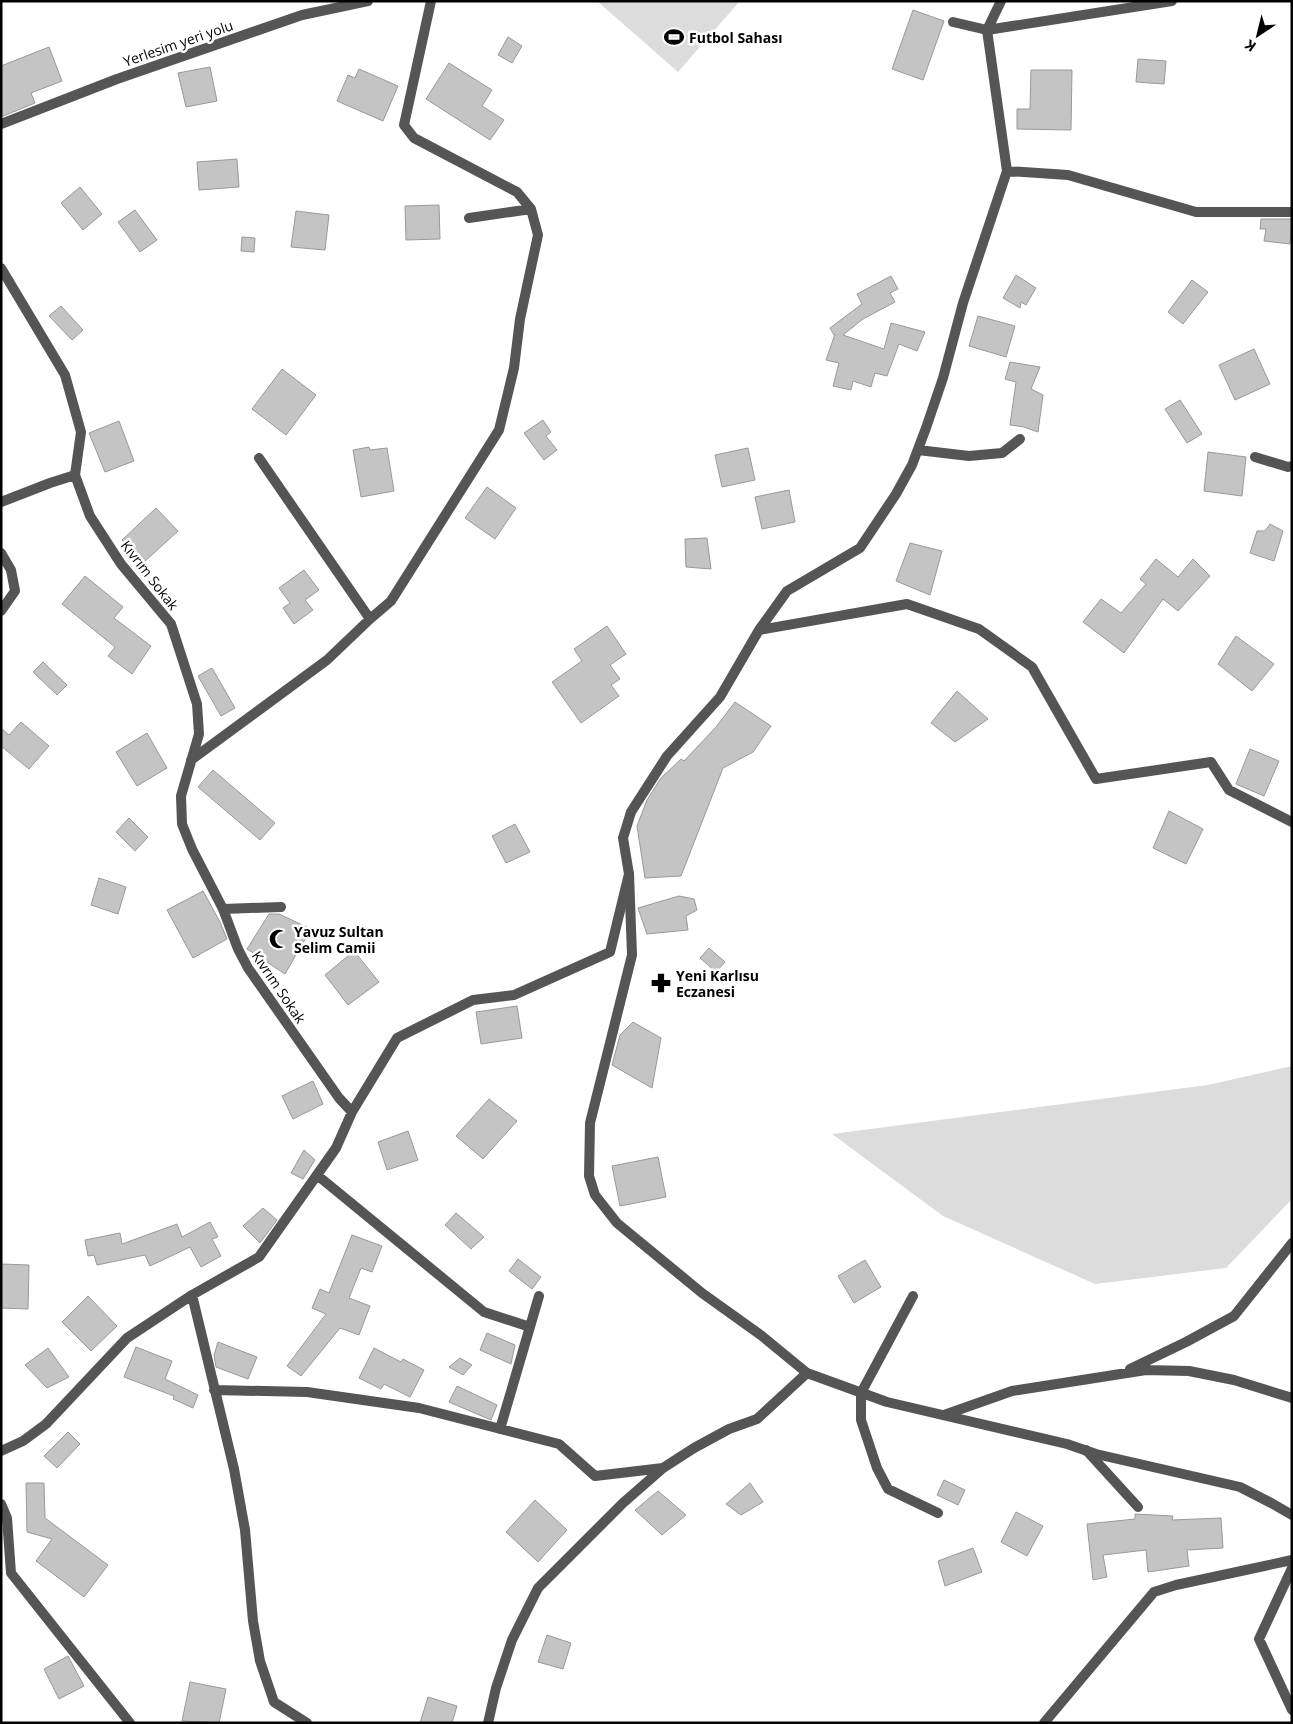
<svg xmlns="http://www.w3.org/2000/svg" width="1293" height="1724" font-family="'Open Sans',sans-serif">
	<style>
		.green { fill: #dcdcdc }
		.building { fill: #c4c4c4; stroke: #999 }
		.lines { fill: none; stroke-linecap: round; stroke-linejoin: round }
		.minor { stroke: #555; stroke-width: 10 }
		.tertiary { stroke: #555; stroke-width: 10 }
		.labels { text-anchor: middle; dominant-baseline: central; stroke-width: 5; stroke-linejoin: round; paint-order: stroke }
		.poi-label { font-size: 14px; font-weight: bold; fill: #000; stroke: #fff; text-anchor: start }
		.street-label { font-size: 14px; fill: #000; stroke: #fff }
	</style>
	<rect width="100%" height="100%" fill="#fff"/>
	<path class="green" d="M597,1h143l-62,71z
		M1292,1066v133l-66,69 -131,16 -152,-68 -111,-82 376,-49z"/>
	<path class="building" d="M913,10l31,11 -21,59 -31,-11z
		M508,37l14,9 -10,17 -14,-8z
		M49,47l13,34 -31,12 4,10 -34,14v-51z
		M1138,59l28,2 -2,23 -28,-2z
		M449,63l43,27 -10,16 22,14 -14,20 -64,-41z
		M210,67l7,34 -31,6 -8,-34z
		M359,69l39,17 -15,35 -46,-20 11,-26 7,3z
		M1031,70h41l-1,60 -54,-1v-20h13z
		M237,159l2,28 -40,3 -2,-28z
		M80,187l22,27 -19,16 -22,-27z
		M439,205l1,34 -34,1 -1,-34z
		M135,210l22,30 -17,12 -22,-30z
		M296,211l33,4 -4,35 -34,-3z
		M1261,219h31l-2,25 -26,-3 2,-12h-6z
		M242,237l13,1 -1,14 -13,-1z
		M1016,275l20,13 -10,17 -5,-3 -1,6 -17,-10z
		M891,276l7,13 -8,4 5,9 -32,17 -20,16 41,14 7,-26 34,9 -8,19 -18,-7 -12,32 -12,-3 -4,14 -18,-6 -2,9 -18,-4 6,-23 -13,-3 9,-26 -1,1 -4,-7 32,-24 -5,-10z
		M1192,280l16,12 -25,32 -15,-12z
		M61,306l22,24 -11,10 -23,-24z
		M978,316l37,10 -9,31 -37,-11z
		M1254,349l16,35 -35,16 -16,-35z
		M1010,362l30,5 -9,22 12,6 -5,37 -14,-5 -14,-2 6,-43 -11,-3z
		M282,369l34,26 -30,40 -34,-26z
		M1180,400l22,34 -15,9 -22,-34z
		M543,420l8,12 -5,4 11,14 -13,10 -20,-27z
		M119,421l15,40 -29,11 -16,-39z
		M369,447l1,3 17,-2 7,43 -33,6 -8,-47z
		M748,448l7,32 -33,7 -7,-32z
		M1208,452l38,5 -4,39 -38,-5z
		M487,487l29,21 -21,31 -30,-21z
		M789,490l6,32 -33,7 -7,-32z
		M156,508l22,23 -35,32 -21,-23z
		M1270,524l13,7 -9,30 -24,-8 7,-22h8z
		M707,538l4,31 -25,-2 -1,-28z
		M910,543l32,8 -12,44 -34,-14z
		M1156,559l22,18 15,-18 17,17 -32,35 -15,-12 -39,54 -41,-31 18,-23 20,14 25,-29 -6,-5z
		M304,570l15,20 -14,10 8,10 -19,14 -11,-16 7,-5 -11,-15z
		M85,576l38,31 -9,11 37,28 -19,28 -24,-18 7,-9 -53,-43z
		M607,626l19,28 -16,11 10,14 -9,6 8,11 -38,27 -29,-41 30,-21 -8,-12z
		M1236,636l38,28 -22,27 -34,-27z
		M43,662l24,23 -10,10 -24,-23z
		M212,668l23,40 -14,8 -23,-40z
		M957,691l31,28 -33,23 -24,-19z
		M735,702l36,24 -18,26 -30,16 -42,108 -36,2 -8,-52 10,-26 14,-22 20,-19 3,2 32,-34z
		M21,722l28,24 -20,23 -28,-23v-18l8,7z
		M147,733l20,35 -30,18 -21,-34z
		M1250,749l29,12 -15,35 -28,-12z
		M213,770l62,53 -15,17 -62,-53z
		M1169,811l34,18 -17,35 -33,-16z
		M129,818l19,19 -13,14 -19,-19z
		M515,824l15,28 -24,11 -14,-27z
		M99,878l27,9 -8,27 -27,-9z
		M203,891l17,31 7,17 -34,19 -26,-48z
		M679,896l15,3 3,11 -11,6 2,14 -41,4 -9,-26z
		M269,914h10l32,15 -26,45 -38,-25z
		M709,948l16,14 -9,10 -16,-14z
		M354,951l25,31 -31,23 -23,-30z
		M517,1006l5,32 -41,6 -5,-32z
		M633,1022l28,16 -9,50 -40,-23 8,-30z
		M313,1081l10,23 -30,15 -11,-23z
		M489,1099l28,22 -34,38 -27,-23z
		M408,1131l10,29 -31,10 -9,-28z
		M304,1150l11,10 -12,19 -12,-6z
		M658,1157l8,40 -46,9 -8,-40z
		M263,1208l14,12 -17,23 -17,-17z
		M456,1213l28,24 -13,12 -26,-24z
		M210,1222l8,15 -6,2 9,17 -20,11 -11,-20 -40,19 -5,-11 -48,10 -3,-10 -6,1 -3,-16 35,-7 2,11 55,-20 5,13z
		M352,1235l30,11 -10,26 -11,-4 -12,30 21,8 -11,29 -19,-7 -39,48 -14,-10 39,-52 -14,-6 8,-19 9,4z
		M518,1259l23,18 -9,12 -23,-18z
		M865,1260l16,27 -27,16 -16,-27z
		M1,1264l28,1 -1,44 -27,-1z
		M88,1296l29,30 -26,25 -29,-29z
		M487,1333l28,12 -4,19 -31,-14z
		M218,1342l39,15 -9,22 -32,-12 -2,-12z
		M136,1347l36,14 -7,18 33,16 -5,13 -20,-9 1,-3 -50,-19z
		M48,1348l21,29 -22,11 -22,-23z
		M374,1348l27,14 2,-3 21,11 -14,27 -26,-13 -3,5 -22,-11z
		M460,1358l12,7 -9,10 -14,-8z
		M457,1386l40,19 -6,15 -42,-18z
		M68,1432l12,12 -23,24 -13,-12z
		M944,1480l21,10 -7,15 -21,-10z
		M26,1483h18l1,35 63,47 -24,32 -48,-36 16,-22 -25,-7z
		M750,1483l13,19 -22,13 -15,-11z
		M658,1491l28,24 -24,20 -27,-25z
		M535,1500l32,30 -29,32 -32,-30z
		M1016,1512l27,14 -16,30 -26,-14z
		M1135,1514l38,2 -1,4 49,-2 2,30 -36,2 2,16 -41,6 -2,-22 -43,5 4,22 -14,3 -6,-56 48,-5z
		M973,1548l9,24 -37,14 -7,-25z
		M547,1635l24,8 -8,26 -25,-7z
		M68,1656l16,30 -25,13 -15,-30z
		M190,1682l36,7 -7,34 -37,-2z
		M428,1697l29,9 -5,17h-32z"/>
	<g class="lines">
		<path class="minor" d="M953,22l34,8 185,-29
			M1,124l116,-45 185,-64 66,-14
			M1007,171l61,4 128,37h96
			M469,218l62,-9
			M1,268l64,107 16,57 -6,43 15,41 31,48 50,60 26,80 2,30 -18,62 1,28 10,25 31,60 15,40 10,19 91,130 13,14
			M918,450l51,6 33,-3 18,-14
			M1255,457l33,10 4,-1
			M259,458l111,161
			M1,502l49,-19 25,-8
			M1,553l10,17 4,21 -14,20
			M759,630l148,-26 72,25 53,38 64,112 115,-17 18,28 63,32
			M191,760l136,-100 43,-41 21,-18 108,-171 15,-62 6,-49 18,-84 -7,-26 -14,-17 -103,-54 -10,-13 27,-124
			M223,909l58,-2
			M317,1175l167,137 46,15
			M192,1295l42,174 11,61 8,91 7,40 14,41 33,21
			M913,1296l-52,97v27l16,48 11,21 50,24
			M1130,1369l56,-27 48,-26 58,-73
			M214,1390l93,2 112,16 140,36 36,32 68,-8
			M944,1415l68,-24 134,-21 43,1 45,9 58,18
			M500,1429l39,-133
			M1086,1450l52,57
			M1,1451l22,-10 23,-17 81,-86 65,-43 67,-38 77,-109 16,-36 45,-74 76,-38 41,-5 96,-43 19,-78 -6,-36 8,-26 36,-56 53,-59 39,-67 28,-39 73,-43 36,-54 16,-29 14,-37 17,-50 20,-75 44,-132 -20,-141 14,-29
			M1,1504l6,14 4,55 119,150
			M1292,1568l-33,71 33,71
			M488,1723l8,-35 16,-48 26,-52 85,-85 40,-35 31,-20 35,-19 28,-10 50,-46
			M1044,1723l110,-131 22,-7 116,-25"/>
		<path class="tertiary" d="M629,874l3,81 -42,168 -1,53 6,19 22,28 85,70 60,43 45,37 80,29 180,42 29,10 144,33 33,17 19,11"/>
	</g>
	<defs>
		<symbol id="stadium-bare" viewBox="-9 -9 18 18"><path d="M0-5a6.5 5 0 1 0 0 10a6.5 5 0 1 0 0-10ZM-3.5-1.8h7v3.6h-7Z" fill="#000" stroke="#fff" stroke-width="2.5" paint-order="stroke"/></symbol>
		<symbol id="mosque-bare" viewBox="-9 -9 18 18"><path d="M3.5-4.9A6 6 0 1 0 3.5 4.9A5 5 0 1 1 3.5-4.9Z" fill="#000" stroke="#fff" stroke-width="2.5" paint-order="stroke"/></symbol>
		<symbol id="pharmacy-bare" viewBox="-9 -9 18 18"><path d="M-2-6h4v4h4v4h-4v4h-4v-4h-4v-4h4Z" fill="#000" stroke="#fff" stroke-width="2.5" paint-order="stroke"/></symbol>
	</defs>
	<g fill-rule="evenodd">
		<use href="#stadium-bare" x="660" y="23" width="28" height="28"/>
		<use href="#mosque-bare" x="265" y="925" width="28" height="28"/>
		<use href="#pharmacy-bare" x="647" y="969" width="28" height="28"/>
	</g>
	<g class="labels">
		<g class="poi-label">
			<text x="689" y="37">Futbol Sahası</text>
			<text x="294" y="931">Yavuz Sultan<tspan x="294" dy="16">Selim Camii</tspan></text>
			<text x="676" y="975">Yeni Karlısu<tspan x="676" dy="16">Eczanesi</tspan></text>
		</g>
		<g class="street-label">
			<text transform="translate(178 43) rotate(-19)">Yerlesim yeri yolu</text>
			<text transform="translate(150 575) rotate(52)">Kıvrım Sokak</text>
			<text transform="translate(279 987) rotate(56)">Kıvrım Sokak</text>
		</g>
	</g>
	<rect width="1293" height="1724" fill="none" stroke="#000000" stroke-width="5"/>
	<g transform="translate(1258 35) rotate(215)" stroke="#ffffff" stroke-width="4" paint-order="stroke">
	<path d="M0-4L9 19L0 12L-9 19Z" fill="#000000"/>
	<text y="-8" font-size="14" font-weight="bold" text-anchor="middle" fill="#000000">K</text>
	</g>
</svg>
